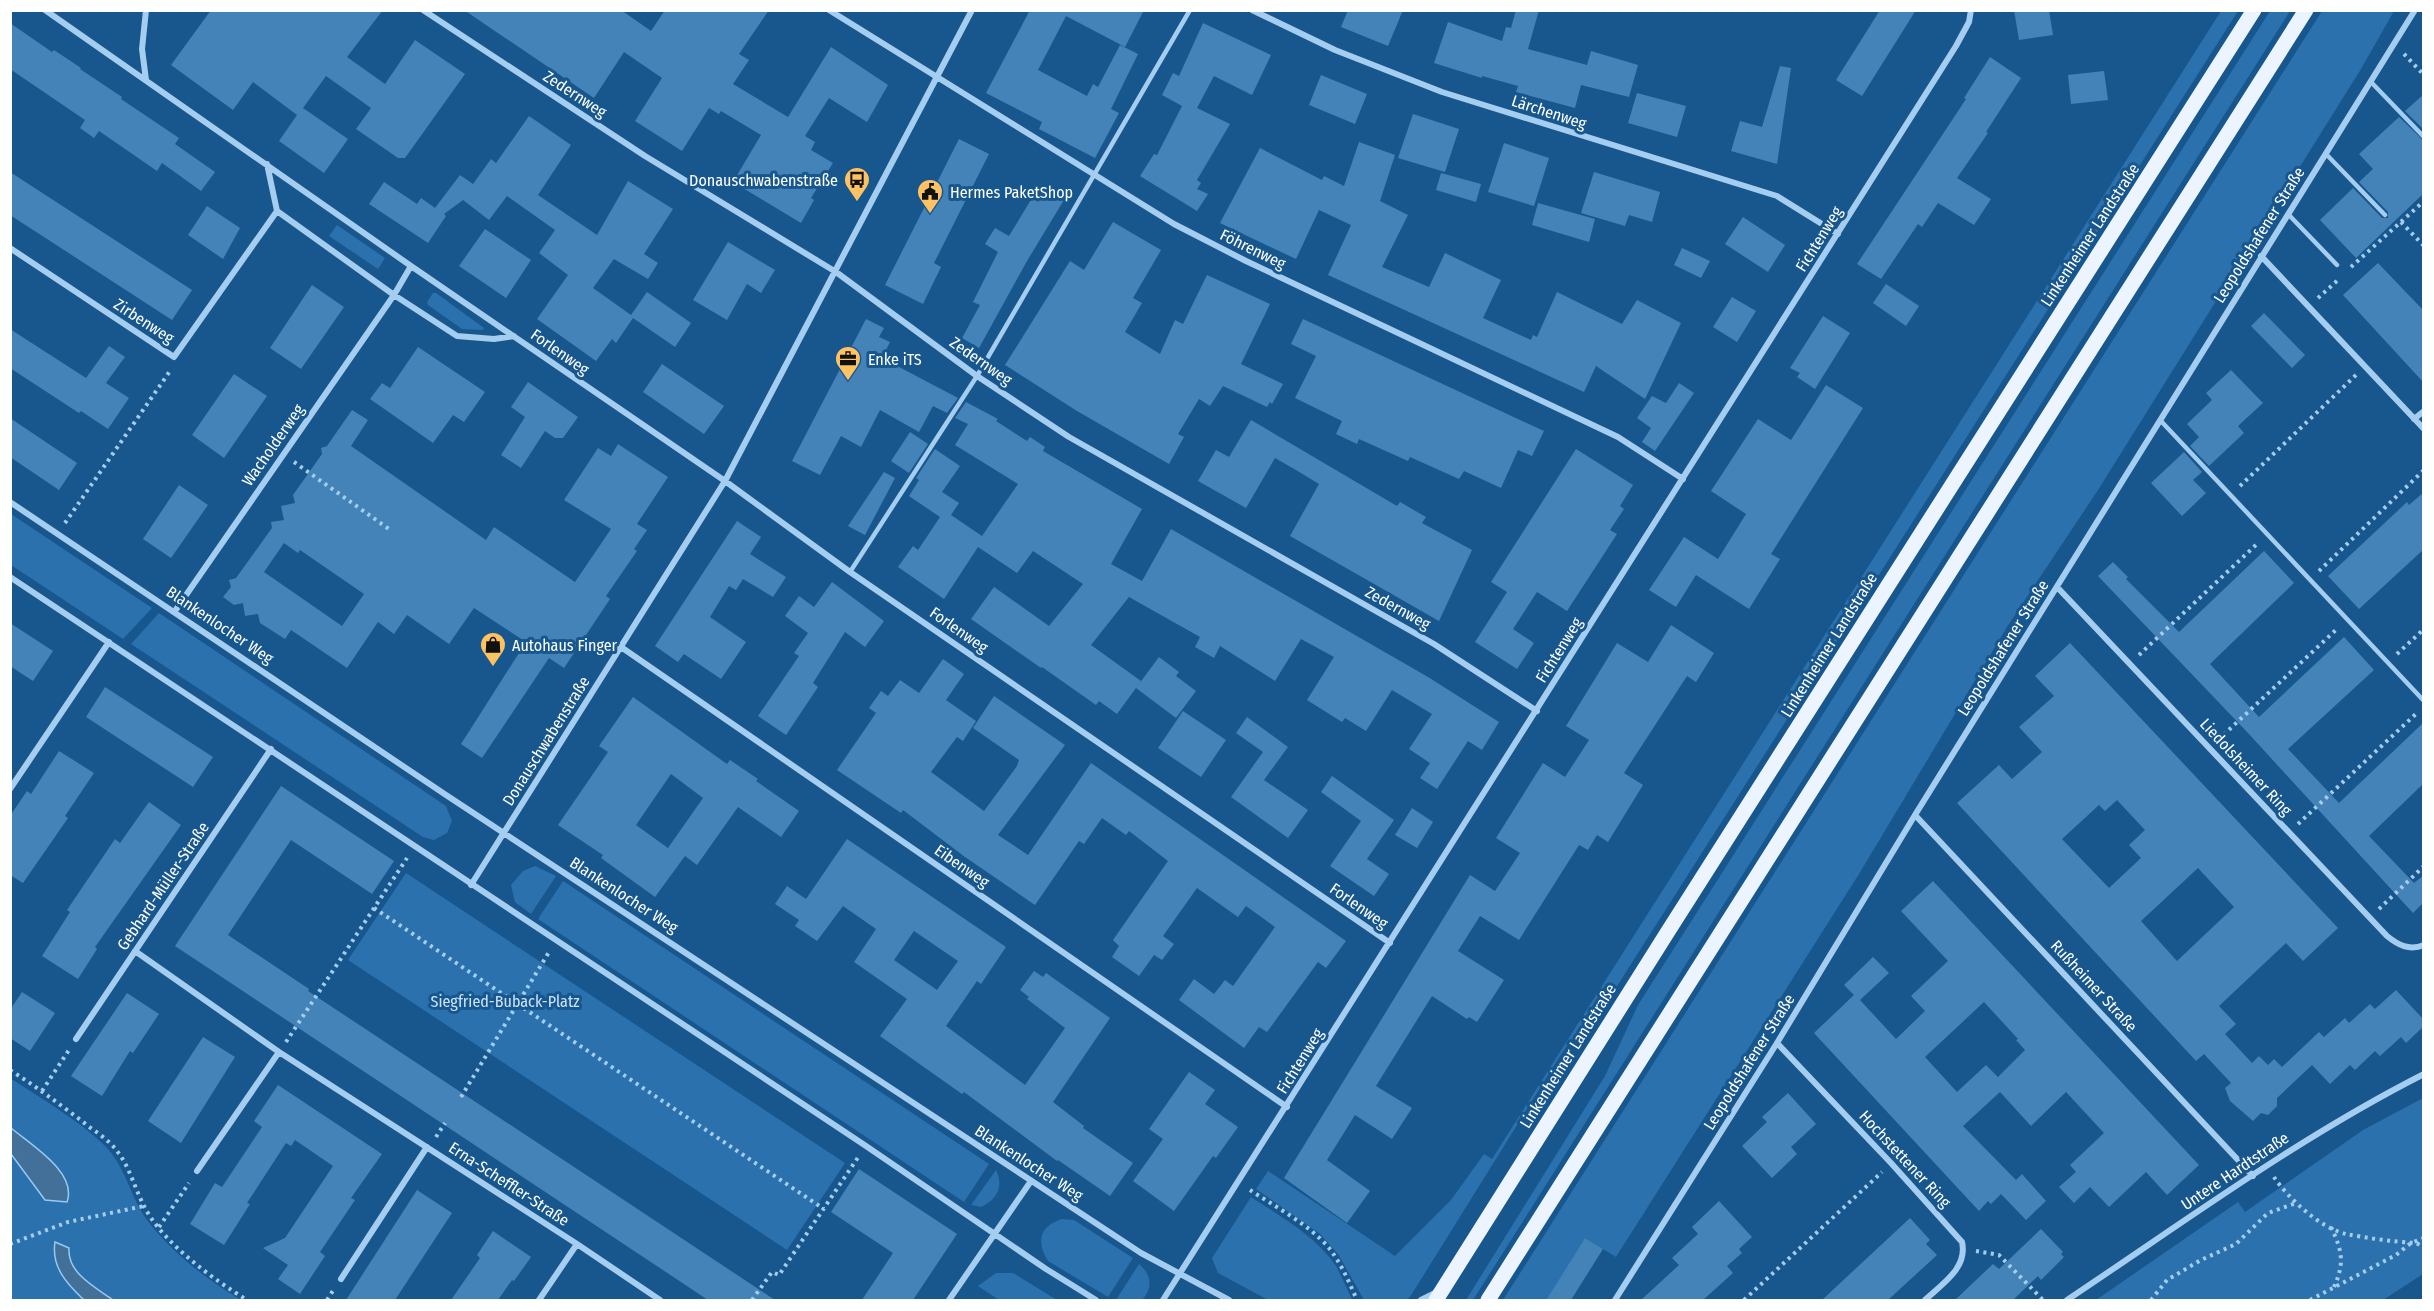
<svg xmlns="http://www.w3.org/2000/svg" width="2434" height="1311" font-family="'Fira Sans Condensed',sans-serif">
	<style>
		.green { fill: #2a71ad }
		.water { fill: #437098; stroke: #96caf2; stroke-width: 1.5 }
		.building { fill: #4483b8; fill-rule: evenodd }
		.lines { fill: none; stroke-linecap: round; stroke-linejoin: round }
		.path { stroke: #a4cdef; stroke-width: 4; stroke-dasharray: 3 4.5; stroke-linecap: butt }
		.service { stroke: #a4cdef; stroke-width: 4.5 }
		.minor { stroke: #a4cdef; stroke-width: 6 }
		.primary { stroke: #ecf5ff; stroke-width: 15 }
		.labels { text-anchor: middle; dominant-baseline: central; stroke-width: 6; stroke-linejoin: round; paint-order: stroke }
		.street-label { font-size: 16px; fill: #fff; stroke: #17578e }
		.poi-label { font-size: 16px; fill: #fff; stroke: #17578e; text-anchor: start }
		.park-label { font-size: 16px; fill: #cae5fb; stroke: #17578e }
	</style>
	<rect width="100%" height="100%" fill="#17578e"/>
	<path class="green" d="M2221,11h17l-626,983 -33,35 -19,27 -150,241 -4,3h-42l-26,-46 -18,-20 -64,-45 12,-18 127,85 56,-56 33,-46 8,5z
		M2270,11h20l-817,1289h-7l139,-224 33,-71z
		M2322,11h72l-33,58 -263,421 -91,137 -148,247 -243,383 -31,-19 -39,62h-43z
		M337,225l48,33 -7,11 -49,-33z
		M433,293h3l48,35 -1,2 -21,-1 -34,-24 -1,-3z
		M10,514h1l141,94 -29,31 -112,-74z
		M159,613l287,193 6,15 -5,12 -13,7 -11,-3 -292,-193z
		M535,866l21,10 -25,38 -16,-12 -4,-17 12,-14z
		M406,873l439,290 -58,87 -439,-290z
		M563,881l426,283 -25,38 -426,-283z
		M10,1078c32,21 67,41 94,67 22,21 26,52 43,75 25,33 59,59 94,80h-230z
		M2423,1098v176l-40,26h-287l142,-98 7,10 118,-82z
		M996,1170c8,16 1,30 -15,37l-10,-2z
		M1251,1197c29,19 65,39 85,69 6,11 11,23 16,34h-84l-50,-27 -6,-15z
		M1062,1219l12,1 59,38 -25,39 -60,-36c-12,-19 -9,-35 14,-42z
		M1139,1264c13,11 14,24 3,36h-26z
		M996,1273h17l44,27h-58l-21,-14z"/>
	<path class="water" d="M10,1127c19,17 68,45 57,75l-22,-2 -34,-46z
		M55,1242l14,6c-2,25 26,39 44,52h-29c-17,-16 -33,-33 -29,-58z"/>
	<path class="building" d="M211,10h172l-36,47 38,27 30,-44 50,34 -60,84h-7l-42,-29 15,-21 -45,-32 -23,32 45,31 -24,34 -45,-32 18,-26 -44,-33 -20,28 -62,-45z
		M464,10h157l30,21 14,-21h104l-30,44 10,6 -16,24 55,33 43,-70 57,38 -21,37 -38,-24 -24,38 10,6 -4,8 22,13 -22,35 3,2 -13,23 -68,-41 28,-47 -40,-24 -2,3 -10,-6 -27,43 -47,-30 27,-43 -38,-26 -30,46z
		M1030,10h114l-19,37 -59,-31 -28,54 49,26 6,-12 5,3 22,-42 18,9 -27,55 8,4 -24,45 -56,-29 3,-7 -56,-29z
		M1348,10h55l-15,36 -47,-19z
		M1516,10h23l-11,39 59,16 4,-14 47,14 -9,32 -48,-12 -6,23 -59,-16 2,-6 -36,-10v2l-48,-15 14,-41 54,19 4,-14 5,1z
		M1880,10h36l-54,86 -26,-16z
		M2014,10h35l4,25 -34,5z
		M10,23l42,29 2,-2 27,18 -1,1 42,28 -1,2 58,39 -4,6 40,28 -14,19 -39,-28 -5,8 -58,-40 -5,7 -14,-10 5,-8 -75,-51z
		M1203,23l68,32 -19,40 -38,-19 -17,32 33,16 -33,56 4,3 -4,6 11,5 -11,17 -57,-35 14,-22 3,1 25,-49 -20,-11 11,-22 6,3z
		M1990,57l31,21 -35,54 2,1 -31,45 34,21 -17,26 -36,-22 -16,24 -4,-3 -37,55 -24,-15 109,-165 -2,-1z
		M1780,66l11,2 -14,96 -46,-13 9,-30 22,6z
		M2104,71l4,29 -37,4 -3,-29z
		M1321,75l46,19 -12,30 -46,-19z
		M1637,93l49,13 -9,31 -49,-14z
		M2424,94v36l-19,-19z
		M1413,114l46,15 -14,43 -47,-14z
		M529,116l42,29 -33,50 59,40 31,-54 45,28 -29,45 14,9 -10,16 -34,-20 -21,29 38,27 16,-23 44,31 -16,24 -42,-29 -17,25 -4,-4 -16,22 -59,-42 31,-44 -29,-22 16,-23 -48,-34 -18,24 -26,-20 -19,14 2,2 -18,27 -59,-39 15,-22 33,22 4,-6 14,10 25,-33 13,9 18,-25 5,4z
		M2399,117l25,24v52l-68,65 -36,-38 33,-32 29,30h6v-6l-29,-30 14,-13 -14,-15z
		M959,139l30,15 -55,109 7,4 -18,37 -38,-19z
		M1359,142l36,13 -15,46 28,14 -26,52 47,20 16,-34 56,27 -18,38 48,22 2,-5 4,2 20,-45 65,32 15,-24 44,23 -36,76 -49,-33 -12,26 -256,-117 23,-50 -32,-15 -23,49 -76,-36 40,-75 62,32 2,-4 20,10z
		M1504,143l45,15 -15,48 -46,-14z
		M10,172l182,118 -20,30 -162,-105z
		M1594,172l66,20 -8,30 -23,-7 -4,11 -44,-13z
		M1441,173l40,11 -5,18 -40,-12z
		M1048,184l19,11 -40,66 -48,87 -17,-10 18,-33 -7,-3 25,-50 -13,-8 10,-16 14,8 23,-38 6,4z
		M1538,203l57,16 -6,23 -57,-17z
		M207,206l33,22 -17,31 -35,-24z
		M1743,217l42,28 -17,27 -43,-28z
		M1113,222l48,28 -28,48 9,5 -17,29 35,22 15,-34 8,4 24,-49 63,29 -29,60 42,20 -11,20 -2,-2 -3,5 -44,-21 -13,20 -11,-7 -21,35 6,3 -15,27 -92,-53 -72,-46 65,-104 14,9z
		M485,229l46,31 -25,38 -47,-32z
		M728,242l47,28 -14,23 -14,-9 -20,36 -34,-20z
		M1682,248l28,13 -9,17 -27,-13z
		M2378,263l46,48v72l-81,-88z
		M1886,284l33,22 -13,20 -33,-23z
		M312,285l32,22 -43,62 -31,-21z
		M1732,297l24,14 -19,31 -24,-15z
		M2264,313l41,42 -13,13 -41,-42z
		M1823,316l27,17 -35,56 -18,-12 3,-4 -10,-5z
		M866,319l18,9 -5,9 11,5 -8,16 76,40 -11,15 -14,-7 -14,26 -39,-22 -19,37 -20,-11 -21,39 -28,-14z
		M1303,319l241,112 -12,25 -14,-6 -17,38 -37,-17 -5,8 -49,-22 -2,4 -49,-22 -2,5 -21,-10 6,-13 -47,-23 21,-42 -25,-12z
		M10,329l76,49 23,-32 16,11 -19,26 23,15 -21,31 -27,-18 -2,2 -69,-45z
		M418,347l67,45 -21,30 -11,-7 -20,28 -63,-44 12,-16 8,5z
		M662,364l62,42 -20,28 -61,-42z
		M2231,370l32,33 -25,23 6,7 -35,33 -19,-20 9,-9 -12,-13 25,-24 -6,-7z
		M234,374l33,22 -43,62 -32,-23z
		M528,382l50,35 -15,21h-8l-10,-7 -24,37 -20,-13 24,-38 -14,-10z
		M1679,383l15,10 -39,58 -13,-9 9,-14 -14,-10 15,-22 14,7z
		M1826,385l37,23 -92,146 9,5 -31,50 -53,-34 -20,32 -27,-17 35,-53 34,22 28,-45 -35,-23 47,-72 33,21z
		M966,402l32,17 -2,2 31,20 3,-4 15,10 -2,4 99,58 -31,55 31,17 29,-52 257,148 71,45 -17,28 -14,-9 -31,48 -17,-11 10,-15 -21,-14 23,-35 -40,-24 -26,41 -21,-13 -3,4 -35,-22 27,-43 -33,-18 -26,42 -55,-35 -6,12 -19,-11 5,-10 -71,-40 -38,48 50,36 -24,33 -18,-13 -3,4 -54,-38 -1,1 -70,-49 23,-32 55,39 34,-42 -50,-33 -16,22 -39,-26 -34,52 -46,-32 15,-21 5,4 22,-33 -31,-21 10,-16 -3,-2 19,-29 25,17 -18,26 17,11 -8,12 31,21 36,-52 -63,-39 13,-21 -13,-6z
		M352,410l16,10 -17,26 135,94 8,-13 81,55 36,-53 -47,-29 34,-52 13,8 7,-12 50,33 -31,47 10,6 -13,19 3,2 -31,45 4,3 -46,69 -15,-10 -67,100 -21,-14 65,-102 -52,-34 -25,36 -42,-29 -13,19 -16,-12 -31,46 -56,-38 -6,9 -25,-16 -2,-9 -13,2 -2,-13 -9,2 -11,-8 8,-10 -2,-7 7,-2 36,-50 -1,-6 13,-2 -3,-14 14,-3 -2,-8 29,-41 -1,-6 6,-2zM284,543l14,10 2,-3 64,44 -22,32 -78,-54z
		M10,418l67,45 -18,27 -49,-33z
		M1251,420l146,86 3,-4 26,15 -4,6 50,27 -33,71 -149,-85 29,-52 -23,-14 -21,-12 -29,50 -48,-27 18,-31 13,7z
		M910,432l18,12 -19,29 -18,-12z
		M1576,449l57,36 -13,21 4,3 -14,21 7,4 -50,77 -30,-19 -24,37 21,14 -17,26 -42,-27 32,-50 -16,-10z
		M2184,452l18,20 -9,8 13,13 -24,23 -31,-33z
		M884,472l11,6 -30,57 -17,-9z
		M179,485l29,20 -37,53 -28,-19z
		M2424,492v57l-65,60 -31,-33 79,-74 2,3z
		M737,521l24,16 -11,17 36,23 -13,20 -30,-18 -7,11 -7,-4 -19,31 36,25 -25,37 -37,-25 -6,8 -23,-16z
		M2264,551l30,32 -84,81 49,53 85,-80 30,33 -86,79 51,54 85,-81v61l-55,53 45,47 10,-8v27l-11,11 -165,-180 -150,-157 15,-14 15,15 -2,2 53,53z
		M832,582l52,39 -19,26 -20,-15 -32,51 5,4 -32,48 -28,-19 41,-60 -5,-3 14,-20 -23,-17 14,-20 15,11z
		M10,623l43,28 -20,30 -23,-15z
		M1671,625l43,28 -18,29 -9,-6 -63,97 19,12 -35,57 -11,-7 -9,15 -9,-5 -60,95 -39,-24 -22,35 46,29 -27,42 -8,-5 -2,2 -35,-23 -56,90 36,22 -20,31 -37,-24 -28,45 43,31 -23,32 -63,-45 186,-303 25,16 25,-38 -24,-15 47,-75 22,14 24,-37 -23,-14 51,-83 31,19z
		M2070,643l268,285 -35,33 -17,-18 -67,63 17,18 -11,10 27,29 7,-7 9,9 6,-6 8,8 37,-35 5,5 21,-19 4,5 21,-19 5,5 21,-19 28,30v6l-18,17 -5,-6 -21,19 -5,-5 -20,19 -5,-5 -20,19 -18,-19 -35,33v8l-9,9 -7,-2 -8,8 -23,-20 -5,-13 6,-5 -27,-29 -8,7 -239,-258 42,-38 13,14 30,-27 -23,-25 35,-31 -19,-20zM2117,800l28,30 -16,15 12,13 -32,30 -47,-49 37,-34 6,6zM2198,868l36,39 -57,54 -36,-40z
		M1159,657l20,15 -3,4 20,15 -20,27 -40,-30z
		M943,659l21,15 -18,26 30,21 -13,20 -6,-4 -26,35 53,39 33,-45 2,-6 -46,-32 21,-32 71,49 -67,90 30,20 63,-92 255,178 -20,27 -8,-6 -51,70 -8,-5 -15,21 -65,-48 15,-21 20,15 11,-14 8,6 42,-59 -29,-21 -8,11 -41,-29 -34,48 11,8 -12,16 -8,-5 -15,21 -27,-19 7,-11 -6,-6 55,-79 -39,-30 -3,4 -24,-17 -18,26 -5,-3 -44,64 -70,-48 -62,-47 -2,3 -64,-43 39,-57 -7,-5 12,-17 7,5 12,-16 19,13z
		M105,687l108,70 -20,30 -107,-70z
		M633,697l94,67 3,-4 28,19 -2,2 43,30 -18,26 -43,-30 -41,58 -12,-9 -30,41 -54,-39 2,-3 -45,-30 50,-73 -9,-6zM671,774l32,24 -35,50 -32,-23z
		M1183,711l43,29 -25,37 -43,-29z
		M1247,717l41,30 -24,33 44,30 -20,28 -57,-41 32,-45 -27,-19z
		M59,751l35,22 -29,43 3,2 -45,65 -13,-8v-59l17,-25 4,3z
		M1332,776l62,44 -27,39 22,15 -15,22 -44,-30 31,-45 -40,-29z
		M281,786l113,75 -22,33 -81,-54 -63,95 81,54 -1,2 467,309h-67l-533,-354z
		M149,802l32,23 -86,122 2,2 -19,30 -36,-23 28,-44 -3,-2 48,-71 5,4z
		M1412,808l21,14 -16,26 -22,-13z
		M847,839l159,108 -25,37 -4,-3 -31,45 79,59 40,-57 -38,-29 2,-2 -9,-7 14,-19 9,6 3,-4 64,45 -57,84 31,24 -1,2 50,35 -23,33 -52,-36 -1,1 -93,-69 -2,2 -82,-58 27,-37 -53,-37 22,-33 -33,-23 -26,35 -22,-15 4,-6 -24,-16 12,-18 19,13zM914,931l44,30 -21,29 -43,-30z
		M1933,881l266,284 -32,30 -21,-23 -37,35 -19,-20 -16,16 -15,-16 17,-15 -6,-7 34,-32 -38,-41 -35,34 -31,-34 -37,34 53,54 6,-6 24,27 -20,19 -25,-26 -10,10 -3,-3 -9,10 -165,-178 40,-38 -10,-10 29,-28 16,16 -29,27 36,39 29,-28 -14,-15 37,-35 -47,-50zM1984,1002l34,37 -2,1 9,10 -27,27 -12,-12 -29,27 -32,-35z
		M22,992l33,21 -25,38 -20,-13v-28z
		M127,993l32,21 -26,39 -3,-2 -28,45 -31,-20z
		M203,1037l32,20 -54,86 -33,-22z
		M1189,1072l26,18 -10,14 33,23 -22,31 -3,-2 -39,55 -41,-30 30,-42 -14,-10z
		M278,1085l104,69 -31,44 4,2 -35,52 5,4 -25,38 -22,-15 10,-14 -25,-17 22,-10 48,-72 -38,-26 -4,6 -5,-3 -39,60 3,1 -26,41 -34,-21 25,-41 7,4 40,-60 -8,-6z
		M1788,1093l28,31 -25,23 6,7 -25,24 -30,-32 25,-24 -5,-5z
		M859,1169l98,65 -44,66h-51l31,-47 -62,-41z
		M417,1190l35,23 -57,87h-49z
		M1719,1201l33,36 -13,12 3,4 -15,13 6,7 -30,27h-62l38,-35 -7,-7 26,-24 -6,-7z
		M1910,1218l20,22 -4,4 11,11 -49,45h-66z
		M2041,1229l22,23 -2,2 3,3 -23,23 -3,-4 -25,24h-58l38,-36 6,5z
		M493,1231l38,26 -17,24 -2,-1 -14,20h-47l29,-42 -3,-3z
		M1585,1238l18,11 -32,51h-25z"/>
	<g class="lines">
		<path class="path" d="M2404,54l20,21
			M2401,222l23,24
			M2351,267l73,-66
			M2318,298l21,-19
			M294,462l95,67
			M2240,486l116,-111
			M65,523l105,-152
			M2319,571l105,-101
			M2397,654l27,-25
			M2139,655l119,-112
			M2218,740l120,-112
			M2298,824l120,-112
			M374,908l450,301
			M2379,909l45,-43
			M286,1042l121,-184
			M10,1070c25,16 48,33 72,51 9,8 20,14 29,23 17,17 22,40 32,60 18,38 70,75 104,96
			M42,1091l27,-41
			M461,1097l88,-145
			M436,1137l9,-14
			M2274,1177c14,21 46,51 72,57 20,4 49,8 70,9l8,4
			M1250,1190c24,16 60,35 79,58 12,15 20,34 28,52
			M159,1227l30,-44
			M2331,1227c11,23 14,36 3,60
			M10,1244l58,-22 76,-16
			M1976,1251l23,4 44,45
			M327,1300l7,-11
			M752,1300l20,-28 7,3 80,-119
			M1744,1300l138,-128
			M2151,1300l16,-20 34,-20 35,-16 32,-31 28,-10
			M2310,1300l86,-45 15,-12 13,-5"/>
		<path class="service" d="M2371,82l53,55
			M2326,154l59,61
			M2288,214l49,51
			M2160,420l264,281
			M850,572l127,-196 213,-366"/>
		<path class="minor" d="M45,10l366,256 314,215 125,91 540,371
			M146,10l-4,39 4,31
			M423,10l222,146 191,116 141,104 92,61 365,207 103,67
			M829,10l345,214 72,37 372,176 65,42
			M1252,10l83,40 107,42 335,104 61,38
			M267,164l10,47 117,84 63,41 37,3 20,-3
			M10,248l164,109 103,-146
			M2261,256l163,173
			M2414,419l10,-8
			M10,502l436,293 695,458 88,47
			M10,577l856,569 180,123 50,31
			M2057,587l330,349c11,9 22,15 37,9
			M175,611l219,-316 17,-29
			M621,647l666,460
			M10,789l99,-147
			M1915,815l338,361
			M471,885l254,-404 247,-471
			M135,951l144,101 298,192 83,56
			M76,1039l195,-290
			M1777,1043l114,120 71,79c6,26 -20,42 -37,58
			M197,1171l82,-119
			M341,1279l86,-132
			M539,1300l38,-56
			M949,1300l82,-119
			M1163,1300l793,-1254 13,-24 2,-12
			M1421,1300l16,-8
			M1615,1300l162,-257 138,-228 500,-805
			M2067,1300c117,-78 231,-162 357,-226"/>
		<path class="primary" d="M1436,1300l231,-367 587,-923
			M1488,1300l818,-1290"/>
	</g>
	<defs>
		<symbol id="bus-pin" viewBox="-11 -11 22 30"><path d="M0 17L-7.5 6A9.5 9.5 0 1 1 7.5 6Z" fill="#ffc262" stroke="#17578e"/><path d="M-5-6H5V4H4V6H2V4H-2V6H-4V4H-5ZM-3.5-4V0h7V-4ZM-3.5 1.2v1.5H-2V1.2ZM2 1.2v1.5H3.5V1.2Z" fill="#111"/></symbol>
		<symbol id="civic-pin" viewBox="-11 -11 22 30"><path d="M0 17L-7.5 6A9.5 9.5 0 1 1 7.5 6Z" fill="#ffc262" stroke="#17578e"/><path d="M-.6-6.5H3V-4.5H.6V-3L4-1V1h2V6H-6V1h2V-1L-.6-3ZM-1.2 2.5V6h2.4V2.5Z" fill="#111"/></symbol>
		<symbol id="office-pin" viewBox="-11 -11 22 30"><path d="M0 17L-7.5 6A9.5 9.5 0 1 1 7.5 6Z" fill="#ffc262" stroke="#17578e"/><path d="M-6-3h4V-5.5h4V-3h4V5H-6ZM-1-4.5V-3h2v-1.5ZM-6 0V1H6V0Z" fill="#111"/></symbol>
		<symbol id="shop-pin" viewBox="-11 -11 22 30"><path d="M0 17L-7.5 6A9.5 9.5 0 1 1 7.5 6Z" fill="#ffc262" stroke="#17578e"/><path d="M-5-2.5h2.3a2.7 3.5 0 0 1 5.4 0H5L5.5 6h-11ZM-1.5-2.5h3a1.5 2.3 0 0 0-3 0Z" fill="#111"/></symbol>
	</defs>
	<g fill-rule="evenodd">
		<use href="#bus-pin" x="842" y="165" width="30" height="40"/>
		<use href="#civic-pin" x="915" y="177" width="30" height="40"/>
		<use href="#office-pin" x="833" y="344" width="30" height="40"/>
		<use href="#shop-pin" x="478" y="630" width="30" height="40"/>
	</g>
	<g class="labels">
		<g class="street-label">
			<text transform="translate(575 94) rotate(33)">Zedernweg</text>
			<text transform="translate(1549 112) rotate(18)">Lärchenweg</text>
			<text transform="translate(2090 235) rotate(-57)">Linkenheimer Landstraße</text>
			<text transform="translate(2259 235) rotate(-58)">Leopoldshafener Straße</text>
			<text transform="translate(1819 239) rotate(-58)">Fichtenweg</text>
			<text transform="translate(1253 249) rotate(26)">Föhrenweg</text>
			<text transform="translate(144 321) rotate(33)">Zirbenweg</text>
			<text transform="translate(560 352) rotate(35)">Forlenweg</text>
			<text transform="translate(981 361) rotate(35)">Zedernweg</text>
			<text transform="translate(273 445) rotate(-55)">Wacholderweg</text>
			<text transform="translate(1398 608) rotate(29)">Zedernweg</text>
			<text transform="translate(220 625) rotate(34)">Blankenlocher Weg</text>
			<text transform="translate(959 630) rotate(35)">Forlenweg</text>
			<text transform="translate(1829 645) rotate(-58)">Linkenheimer Landstraße</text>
			<text transform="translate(2003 648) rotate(-58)">Leopoldshafener Straße</text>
			<text transform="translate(1559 650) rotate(-58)">Fichtenweg</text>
			<text transform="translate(546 741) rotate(-58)">Donauschwabenstraße</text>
			<text transform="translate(2246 767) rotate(47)">Liedolsheimer Ring</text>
			<text transform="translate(962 866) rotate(35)">Eibenweg</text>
			<text transform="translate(163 886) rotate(-56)">Gebhard-Müller-Straße</text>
			<text transform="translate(624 895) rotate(33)">Blankenlocher Weg</text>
			<text transform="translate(1359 906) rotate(35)">Forlenweg</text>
			<text transform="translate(2094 986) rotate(47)">Rußheimer Straße</text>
			<text transform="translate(1568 1056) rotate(-58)">Linkenheimer Landstraße</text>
			<text transform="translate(1300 1061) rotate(-58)">Fichtenweg</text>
			<text transform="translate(1749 1062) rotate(-58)">Leopoldshafener Straße</text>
			<text transform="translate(1905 1159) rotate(47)">Hochstettener Ring</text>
			<text transform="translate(1029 1163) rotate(33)">Blankenlocher Weg</text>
			<text transform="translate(2235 1171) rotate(-34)">Untere Hardtstraße</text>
			<text transform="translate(509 1184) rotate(33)">Erna-Scheffler-Straße</text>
		</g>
		<g class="poi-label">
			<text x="838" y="180" text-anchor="end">Donauschwabenstraße</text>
			<text x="950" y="192">Hermes PaketShop</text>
			<text x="868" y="359">Enke iTS</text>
			<text x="512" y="645">Autohaus Finger</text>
		</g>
		<g class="park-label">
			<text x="505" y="1001">Siegfried-Buback-Platz</text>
		</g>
	</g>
	<rect width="2434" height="1311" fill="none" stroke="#ffffff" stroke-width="24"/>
</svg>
